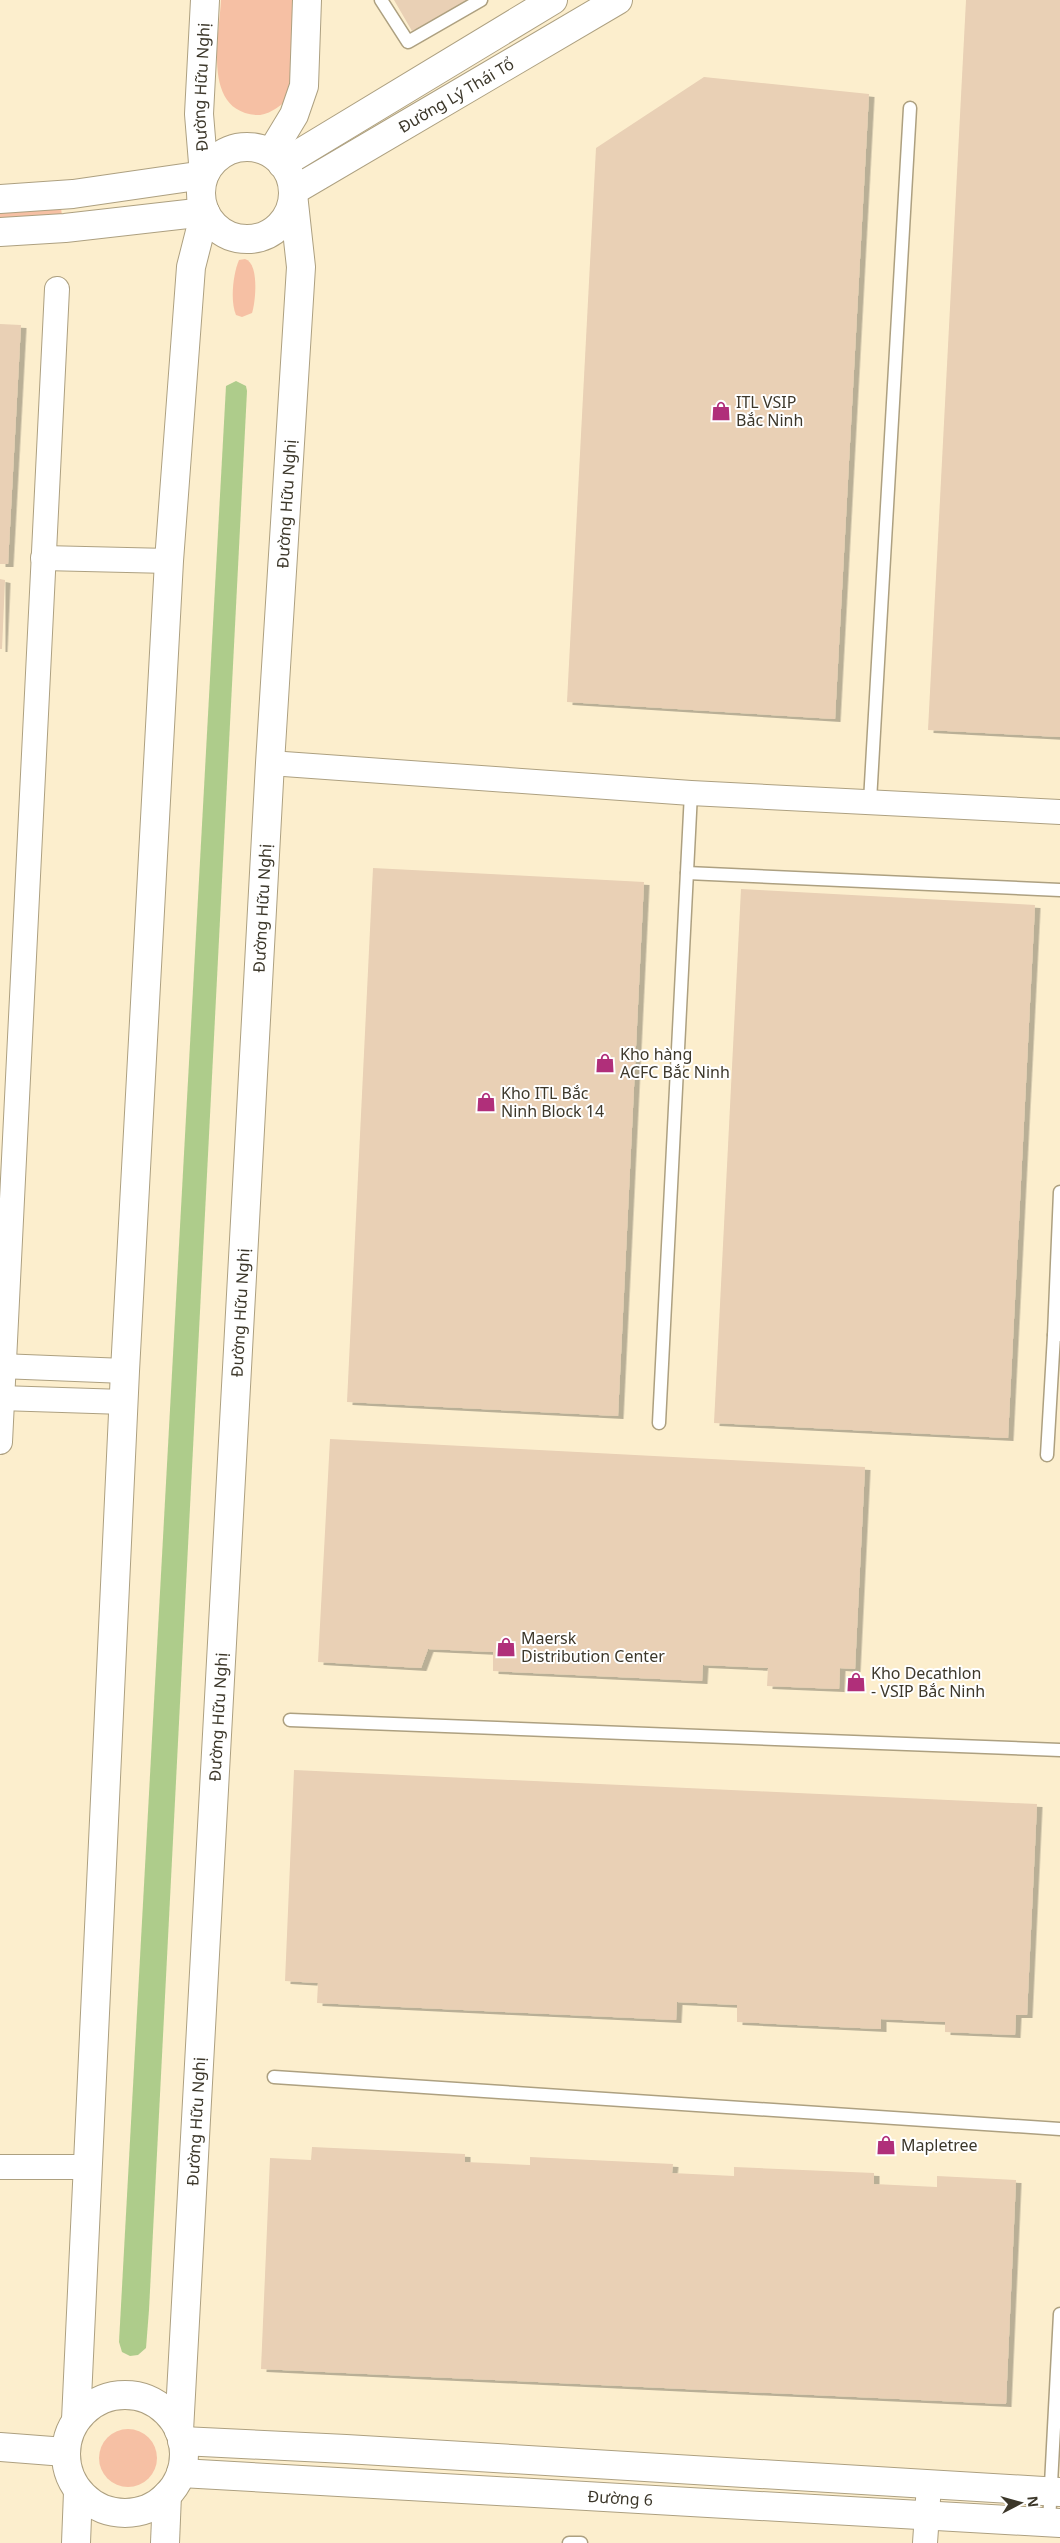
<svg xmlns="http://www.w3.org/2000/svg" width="1060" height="2543" font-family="'Noto Sans',sans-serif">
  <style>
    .green { fill: #f6c0a4 }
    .water { fill: #aecc8b }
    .building { fill: #e9d0b5; filter: url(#shadow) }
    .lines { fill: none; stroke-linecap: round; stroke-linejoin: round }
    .service-casing { stroke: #ada080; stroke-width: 15 }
    .minor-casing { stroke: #ada080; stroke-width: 26 }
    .tertiary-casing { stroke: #ada080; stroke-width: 30 }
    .secondary-casing { stroke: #ada080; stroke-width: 30 }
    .primary-casing { stroke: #ada080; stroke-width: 30 }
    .service { stroke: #fff; stroke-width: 12 }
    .minor { stroke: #fff; stroke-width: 24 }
    .tertiary { stroke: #fff; stroke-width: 28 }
    .secondary { stroke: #fff; stroke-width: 28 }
    .primary { stroke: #fff; stroke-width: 28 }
    .labels { text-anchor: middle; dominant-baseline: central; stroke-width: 4; stroke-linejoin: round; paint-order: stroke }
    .street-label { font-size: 16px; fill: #3c372a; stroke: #fff }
    .poi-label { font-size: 16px; fill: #3c372a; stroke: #fff; text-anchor: start }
  </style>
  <defs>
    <filter id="shadow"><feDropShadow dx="5.5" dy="3" stdDeviation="0" flood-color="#0004"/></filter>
  </defs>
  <rect width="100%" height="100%" fill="#fceecd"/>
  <g class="green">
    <path d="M221 0H296C295 22 297 78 289 96 284 105 267 116 257 115 202 112 219 38 221 0Z"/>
    <path d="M61 208 62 216 0 223V209Z"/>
    <path d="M245 259C259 263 256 300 252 313L242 317 236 315C230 301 233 274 239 260Z"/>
    <circle cx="128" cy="2458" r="29"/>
  </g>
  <path class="water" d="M236 381 246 386 247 391 149 2310 146 2348 138 2355 130 2356 122 2352 119 2342 226 386Z"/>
  <g class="building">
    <path d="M394 0H471L421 31 419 27 412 31Z"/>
    <path d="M966 0H1060V737L928 730Z"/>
    <path d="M704 77 869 94 835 719 567 702 596 148Z"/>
    <path d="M0 324 21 325 8 564H0Z"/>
    <path d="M0 579 5 580 2 649H0Z"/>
    <path d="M373 868 644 882 618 1416 347 1402Z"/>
    <path d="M741 889 1035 905 1008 1438 714 1423Z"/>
    <path d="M330 1439 865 1467 855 1669 840 1668 839 1689 767 1686 768 1668 703 1665 702 1681 493 1671V1652L428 1649 421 1668 318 1662Z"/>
    <path d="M294 1770 1037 1804 1027 2015H1016L1015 2035 945 2032V2022L881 2019V2029L737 2022V2005L677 2002 676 2020 317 2003 318 1983 285 1981Z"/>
    <path d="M312 2147 465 2154V2162L530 2165V2157L673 2164 672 2173 734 2176V2167L874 2173V2184L937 2187V2176L1016 2180 1006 2404 261 2369 270 2158 311 2160Z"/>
  </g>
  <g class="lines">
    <defs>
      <g id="service">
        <path d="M381 0 408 42 481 0"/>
        <path d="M870 801 910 108"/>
        <path d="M687 873 1060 890"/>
        <path d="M1060 1192 1054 1335H1060"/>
        <path d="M659 1423 691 793"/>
        <path d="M1047 1455 1054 1335"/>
        <path d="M290 1720 1060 1750"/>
        <path d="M274 2077 1060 2129"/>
        <path d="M1049 2522 1060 2314"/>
        <path d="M569 2543H581"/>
      </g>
      <g id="minor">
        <path d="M43 558 169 561"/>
        <path d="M270 763 691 793 1060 812"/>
        <path d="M0 1366 125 1371"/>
        <path d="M0 1398 124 1402"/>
        <path d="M0 1442 57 289"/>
        <path d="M0 2167H87"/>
        <path d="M925 2543 929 2485"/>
      </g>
      <path id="tertiary" d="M0 2447 65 2452"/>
      <g id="secondary">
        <path d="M271 153 294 115 304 86 307 0"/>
        <path id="s1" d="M204 175 199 114 205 0"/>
        <circle cx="125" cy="2454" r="59"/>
        <path d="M76 2420 125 1371 169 561 191 267 205 212"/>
        <path id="s2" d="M179 2431 270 763 301 267 293 194"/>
        <path d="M182 2441 346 2449 1060 2492"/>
        <path id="s3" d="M181 2473 1060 2523"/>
        <path d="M76 2543 78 2492"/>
        <path d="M165 2543 167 2495"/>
      </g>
      <g id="primary">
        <circle cx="247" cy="193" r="46"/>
        <path d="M282 164 553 0"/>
        <path id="s4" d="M293 191 618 0"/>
        <path d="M0 199 73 194 204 175"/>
        <path d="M0 232 65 228 205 212"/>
      </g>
    </defs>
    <use href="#service" class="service-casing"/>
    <use href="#minor" class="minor-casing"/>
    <use href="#tertiary" class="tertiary-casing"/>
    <use href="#secondary" class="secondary-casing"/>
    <use href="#primary" class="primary-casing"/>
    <use href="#service" class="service"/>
    <use href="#minor" class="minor"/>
    <use href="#tertiary" class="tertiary"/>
    <use href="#secondary" class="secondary"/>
    <use href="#primary" class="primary"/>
  </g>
  <defs>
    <symbol id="shop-bare" viewBox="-9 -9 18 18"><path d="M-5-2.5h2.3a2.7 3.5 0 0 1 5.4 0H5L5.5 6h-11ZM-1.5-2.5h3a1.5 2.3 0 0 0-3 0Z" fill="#b02f7a" stroke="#fff" stroke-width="2.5" paint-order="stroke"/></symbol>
  </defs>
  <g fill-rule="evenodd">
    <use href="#shop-bare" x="707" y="397" width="28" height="28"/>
    <use href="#shop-bare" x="591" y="1049" width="28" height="28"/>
    <use href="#shop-bare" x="472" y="1088" width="28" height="28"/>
    <use href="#shop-bare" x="492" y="1633" width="28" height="28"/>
    <use href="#shop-bare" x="842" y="1668" width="28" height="28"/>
    <use href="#shop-bare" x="872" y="2131" width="28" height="28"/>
  </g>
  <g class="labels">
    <g class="street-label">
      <text stroke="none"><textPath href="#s1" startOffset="88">Đường Hữu Nghị</textPath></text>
      <text stroke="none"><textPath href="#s4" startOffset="189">Đường Lý Thái Tổ</textPath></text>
      <text stroke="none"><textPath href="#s2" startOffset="1930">Đường Hữu Nghị</textPath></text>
      <text stroke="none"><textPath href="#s2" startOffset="1525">Đường Hữu Nghị</textPath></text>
      <text stroke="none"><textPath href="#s2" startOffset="1120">Đường Hữu Nghị</textPath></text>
      <text stroke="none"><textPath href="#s2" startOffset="715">Đường Hữu Nghị</textPath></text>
      <text stroke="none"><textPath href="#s2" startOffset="310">Đường Hữu Nghị</textPath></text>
      <text stroke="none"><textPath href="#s3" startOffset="440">Đường 6</textPath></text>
    </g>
    <g class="poi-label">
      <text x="736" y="402">ITL VSIP<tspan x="736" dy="18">Bắc Ninh</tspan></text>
      <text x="620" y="1054">Kho hàng<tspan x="620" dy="18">ACFC Bắc Ninh</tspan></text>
      <text x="501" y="1093">Kho ITL Bắc<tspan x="501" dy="18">Ninh Block 14</tspan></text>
      <text x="521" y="1638">Maersk<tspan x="521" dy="18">Distribution Center</tspan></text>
      <text x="871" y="1673">Kho Decathlon<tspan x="871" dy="18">- VSIP Bắc Ninh</tspan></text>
      <text x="901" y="2145">Mapletree</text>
    </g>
  </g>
  <g transform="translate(1020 2503) rotate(84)" stroke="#ffffff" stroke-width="4" paint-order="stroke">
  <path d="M0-4L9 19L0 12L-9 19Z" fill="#3c372a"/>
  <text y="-8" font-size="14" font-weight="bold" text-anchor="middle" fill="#3c372a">N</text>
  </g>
</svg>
